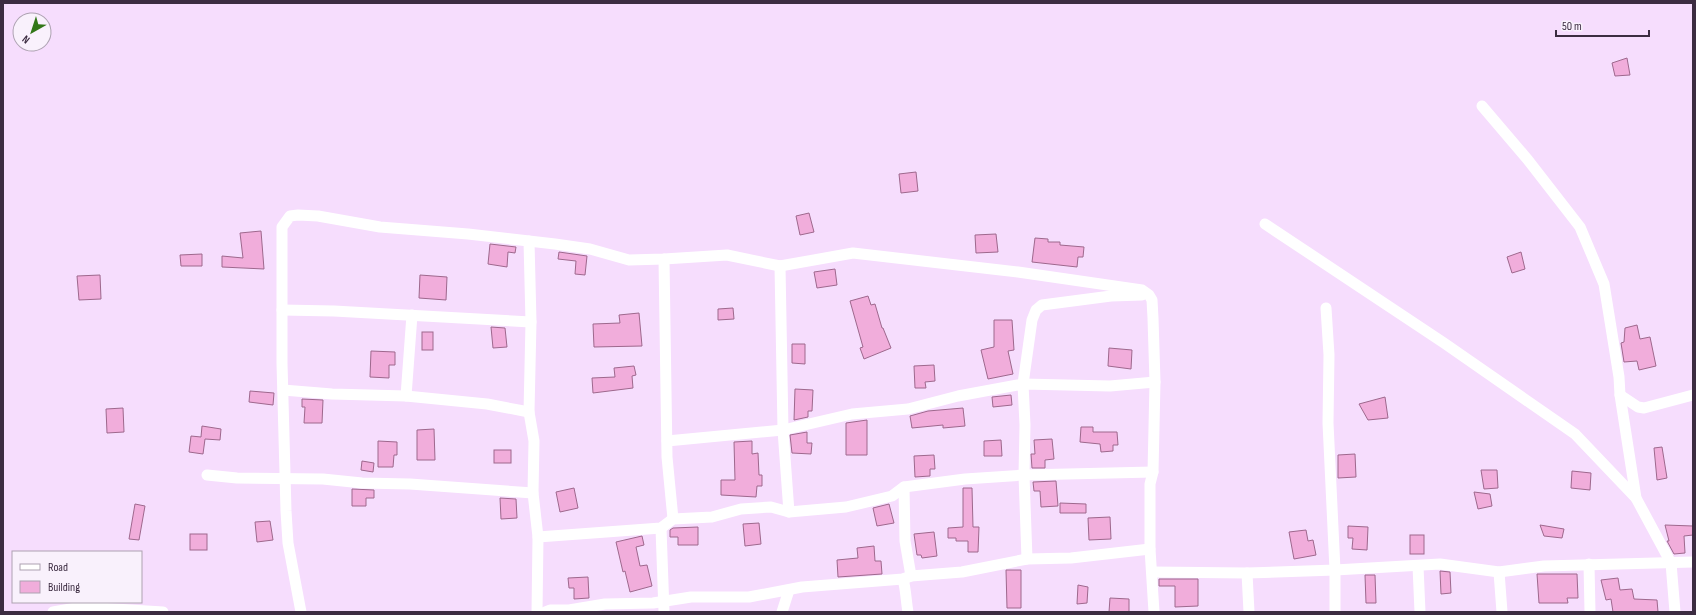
<svg xmlns="http://www.w3.org/2000/svg" width="1696" height="615" font-family="'Sofia Sans Condensed',sans-serif">
  <style>
    .building { fill: #f1addb; stroke: #9e688d }
    .lines { fill: none; stroke-linecap: round; stroke-linejoin: round }
    .minor { stroke: #fff; stroke-width: 11 }
  </style>
  <rect width="100%" height="100%" fill="#f6ddfd"/>
  <g class="building">
    <path d="M1627 58 1630 75 1615 76 1612 63Z"/>
    <path d="M916 172 918 191 901 193 899 174Z"/>
    <path d="M809 213 814 232 800 235 796 216Z"/>
    <path d="M261 231 264 269 222 267V256L243 258 240 233Z"/>
    <path d="M996 234 998 252 976 253 975 235Z"/>
    <path d="M1035 238 1048 239V242H1060V245L1084 247 1083 257H1078L1077 267 1032 262Z"/>
    <path d="M490 244 516 247 515 253 508 252 507 267 488 264Z"/>
    <path d="M559 252 587 256 585 275 575 274 576 261 558 259Z"/>
    <path d="M1521 252 1525 269 1512 273 1507 257Z"/>
    <path d="M202 254V266H181L180 255Z"/>
    <path d="M835 269 837 285 817 288 814 272Z"/>
    <path d="M100 275 101 299 79 300 77 276Z"/>
    <path d="M420 275 447 277 446 300 419 298Z"/>
    <path d="M868 296 871 305 875 304 882 328H883L891 348 864 359 860 348 863 347 850 301Z"/>
    <path d="M733 308 734 319 718 320V309Z"/>
    <path d="M639 313 642 346 594 347 593 324 620 323 619 315Z"/>
    <path d="M994 320H1012L1014 350 1008 351 1013 374 988 379 981 350 994 347Z"/>
    <path d="M1637 325 1640 339 1650 337 1656 366 1639 370 1637 361 1624 362 1621 343 1624 342 1625 328Z"/>
    <path d="M491 327 505 328 507 347 493 348Z"/>
    <rect x="422" y="332" width="11" height="18"/>
    <path d="M792 344H805V364L792 363Z"/>
    <path d="M1109 348 1132 350 1131 369 1108 366Z"/>
    <path d="M371 351 395 352V365H389V378L370 377Z"/>
    <path d="M934 365 935 381 925 382 926 388H915L914 366Z"/>
    <path d="M634 366 636 375 632 376 633 388 593 393 592 378 615 377 614 368Z"/>
    <path d="M795 389 813 390 812 411H808V417L794 420Z"/>
    <path d="M250 391 274 393 273 405 249 402Z"/>
    <path d="M1011 395 1012 405 993 407 992 397Z"/>
    <path d="M1385 397 1388 418 1368 420 1359 404Z"/>
    <path d="M302 399 323 400 322 423H304L305 407H302Z"/>
    <path d="M123 408 124 432 107 433 106 409Z"/>
    <path d="M963 408 965 426 943 428V425L912 428 910 416 928 411Z"/>
    <path d="M867 420V455H846V423Z"/>
    <path d="M202 426 221 429 220 440 205 439 203 454 189 452 191 436 201 437Z"/>
    <path d="M1081 427H1093V432H1117L1118 445H1113V451L1101 452 1100 444 1080 442Z"/>
    <path d="M434 429 435 460H417V430Z"/>
    <path d="M807 432V443H812L811 454 792 453 790 435Z"/>
    <path d="M1052 439 1054 459 1045 460V468H1032L1031 454H1035L1034 440Z"/>
    <path d="M1001 440 1002 456H984V441Z"/>
    <path d="M378 441 397 442V455H394L393 467H378Z"/>
    <path d="M752 441V454L758 453 759 475H762V486H757L756 497 721 495V480H735L734 442Z"/>
    <path d="M1662 447 1667 478 1657 480 1654 448Z"/>
    <rect x="494" y="450" width="17" height="13"/>
    <path d="M1355 454 1356 477 1338 478V455Z"/>
    <path d="M934 455 935 469H930V476L915 477 914 456Z"/>
    <path d="M362 461 374 463 373 472 361 470Z"/>
    <path d="M1481 470H1497L1498 488 1484 489Z"/>
    <path d="M1572 471 1591 473 1590 490 1571 488Z"/>
    <path d="M1056 481 1058 506 1041 507 1040 491H1034L1033 482Z"/>
    <path d="M574 488 578 508 560 512 556 492Z"/>
    <path d="M963 488H972L973 527H979L978 552H968V541H956V538H948V528L963 527Z"/>
    <path d="M352 489 374 490V498H366V506H352Z"/>
    <path d="M1474 492 1490 494 1492 506 1478 509Z"/>
    <path d="M500 498 516 499 517 518 501 519Z"/>
    <path d="M1060 503 1086 504V513H1060Z"/>
    <path d="M135 504 145 506 139 540 129 539Z"/>
    <path d="M889 504 894 523 877 526 873 508Z"/>
    <path d="M1110 517 1111 539 1089 540 1088 518Z"/>
    <path d="M270 521 273 540 257 542 255 522Z"/>
    <path d="M759 523 761 544 745 546 743 524Z"/>
    <path d="M1540 525 1564 529 1562 538 1544 536Z"/>
    <path d="M1665 525 1693 526V535L1684 536 1685 553 1674 554 1667 541H1669Z"/>
    <path d="M1348 526 1368 527 1367 550 1352 549 1353 538H1348Z"/>
    <path d="M698 527V545H678V537H670V530L673 528Z"/>
    <path d="M1306 530 1308 541 1313 540 1316 555 1294 559 1289 532Z"/>
    <path d="M934 532 937 556 922 558 921 555H917L914 534Z"/>
    <rect x="190" y="534" width="17" height="16"/>
    <rect x="1410" y="535" width="14" height="19"/>
    <path d="M642 536 644 545 636 547 640 566 647 565 652 586 630 592 625 571 623 572 616 542Z"/>
    <path d="M874 546 875 561H881L882 574 838 577 837 560 858 558 857 548Z"/>
    <path d="M1006 570H1021V608H1007Z"/>
    <path d="M1440 571 1450 572 1451 593 1441 594Z"/>
    <path d="M1537 574H1577L1578 598H1567L1568 603H1539Z"/>
    <path d="M1365 575H1375L1376 603H1366Z"/>
    <path d="M588 577 589 598 574 599V588H569L568 578Z"/>
    <path d="M1618 578 1620 590 1632 589 1634 599 1657 600 1658 612H1613L1611 599 1606 600 1601 580Z"/>
    <path d="M1159 579H1198V606L1175 607V586H1159Z"/>
    <path d="M1078 585 1088 587 1087 603 1077 604Z"/>
    <path d="M1110 598 1129 599V612H1109Z"/>
  </g>
  <g class="lines">
    <g class="minor">
      <path d="M1482 106 1528 160 1580 227 1604 284 1619 377 1620 395 1636 498 1671 563 1675 612"/>
      <path d="M1265 224 1444 343 1575 434 1636 498"/>
      <path d="M529 241 531 322 529 412 534 441 533 493 538 537 537 612"/>
      <path d="M664 259 667 457 673 519"/>
      <path d="M780 266 783 430 789 512"/>
      <path d="M1326 308 1329 355 1328 423 1335 570V612"/>
      <path d="M282 310 334 311 531 322"/>
      <path d="M283 390 332 394 406 396 487 404 529 412"/>
      <path d="M1620 395 1638 407 1644 408 1693 395"/>
      <path d="M406 396 412 315"/>
      <path d="M667 441 783 430 852 414 908 409 958 396 1023 384 1110 386 1155 382"/>
      <path d="M207 475 237 478 323 479 362 483 410 484 533 493"/>
      <path d="M904 487 905 541 911 576"/>
      <path d="M661 528 664 612"/>
      <path d="M538 537 661 528 673 519 712 517 741 509 771 507 789 512 846 507 892 496 904 487 965 479 1024 475 1153 472"/>
      <path d="M1027 559 1024 475 1025 425 1023 384 1032 320 1036 310 1042 305 1111 296 1142 295"/>
      <path d="M1589 564 1590 612"/>
      <path d="M1418 566 1420 612"/>
      <path d="M1152 572 1247 573 1335 570 1440 564 1499 572 1544 566 1693 562"/>
      <path d="M1499 572 1502 612"/>
      <path d="M1247 573 1249 612"/>
      <path d="M903 579C906 590 906 601 908 612"/>
      <path d="M53 612 82 607 163 612"/>
      <path d="M301 612 288 543 286 511 282 363V227L290 216 298 215 318 216 380 227 468 234 555 244 590 249 629 260 664 259 727 255 780 266 853 253 1018 272 1142 290 1149 295 1152 300 1153 318 1155 382 1153 472 1150 484V549L1154 612"/>
      <path d="M545 612 550 610H569L605 604 653 603 691 597H749L802 587 903 579 911 576 962 572 1027 559 1071 558 1150 549"/>
      <path d="M782 612 789 590"/>
    </g>
  </g>
  <rect width="1696" height="615" fill="none" stroke="#3c2c41" stroke-width="8"/>
  <rect x="12" y="551" width="130" height="52" fill="#f9f1fc" stroke="#ada2b1"/>
  <rect x="20" y="564" width="20" height="6" fill="#ffffff" stroke="#ada2b1"/>
  <text x="48" y="571" font-size="12" fill="#3c2c41">Road</text>
  <rect x="20" y="581" width="20" height="12" fill="#f1addb" stroke="#ada2b1"/>
  <text x="48" y="591" font-size="12" fill="#3c2c41">Building</text>
  <g transform="translate(32 32) rotate(219)"><circle r="19" fill="#f9f1fc" stroke="#ada2b1"/>
  <path d="M0-3L7 15L0 10L-7 15Z" fill="#327718"/>
  <text y="-6" font-size="11" font-weight="bold" text-anchor="middle" fill="#3c2c41">N</text>
  </g>
  <path d="M1556 30v6h93v-6" fill="none" stroke="#3c2c41" stroke-width="2"/>
  <text x="1562" y="30" font-size="12" fill="#3c2c41" stroke="#f9f1fc" stroke-width="3" paint-order="stroke">50 m</text>
</svg>
